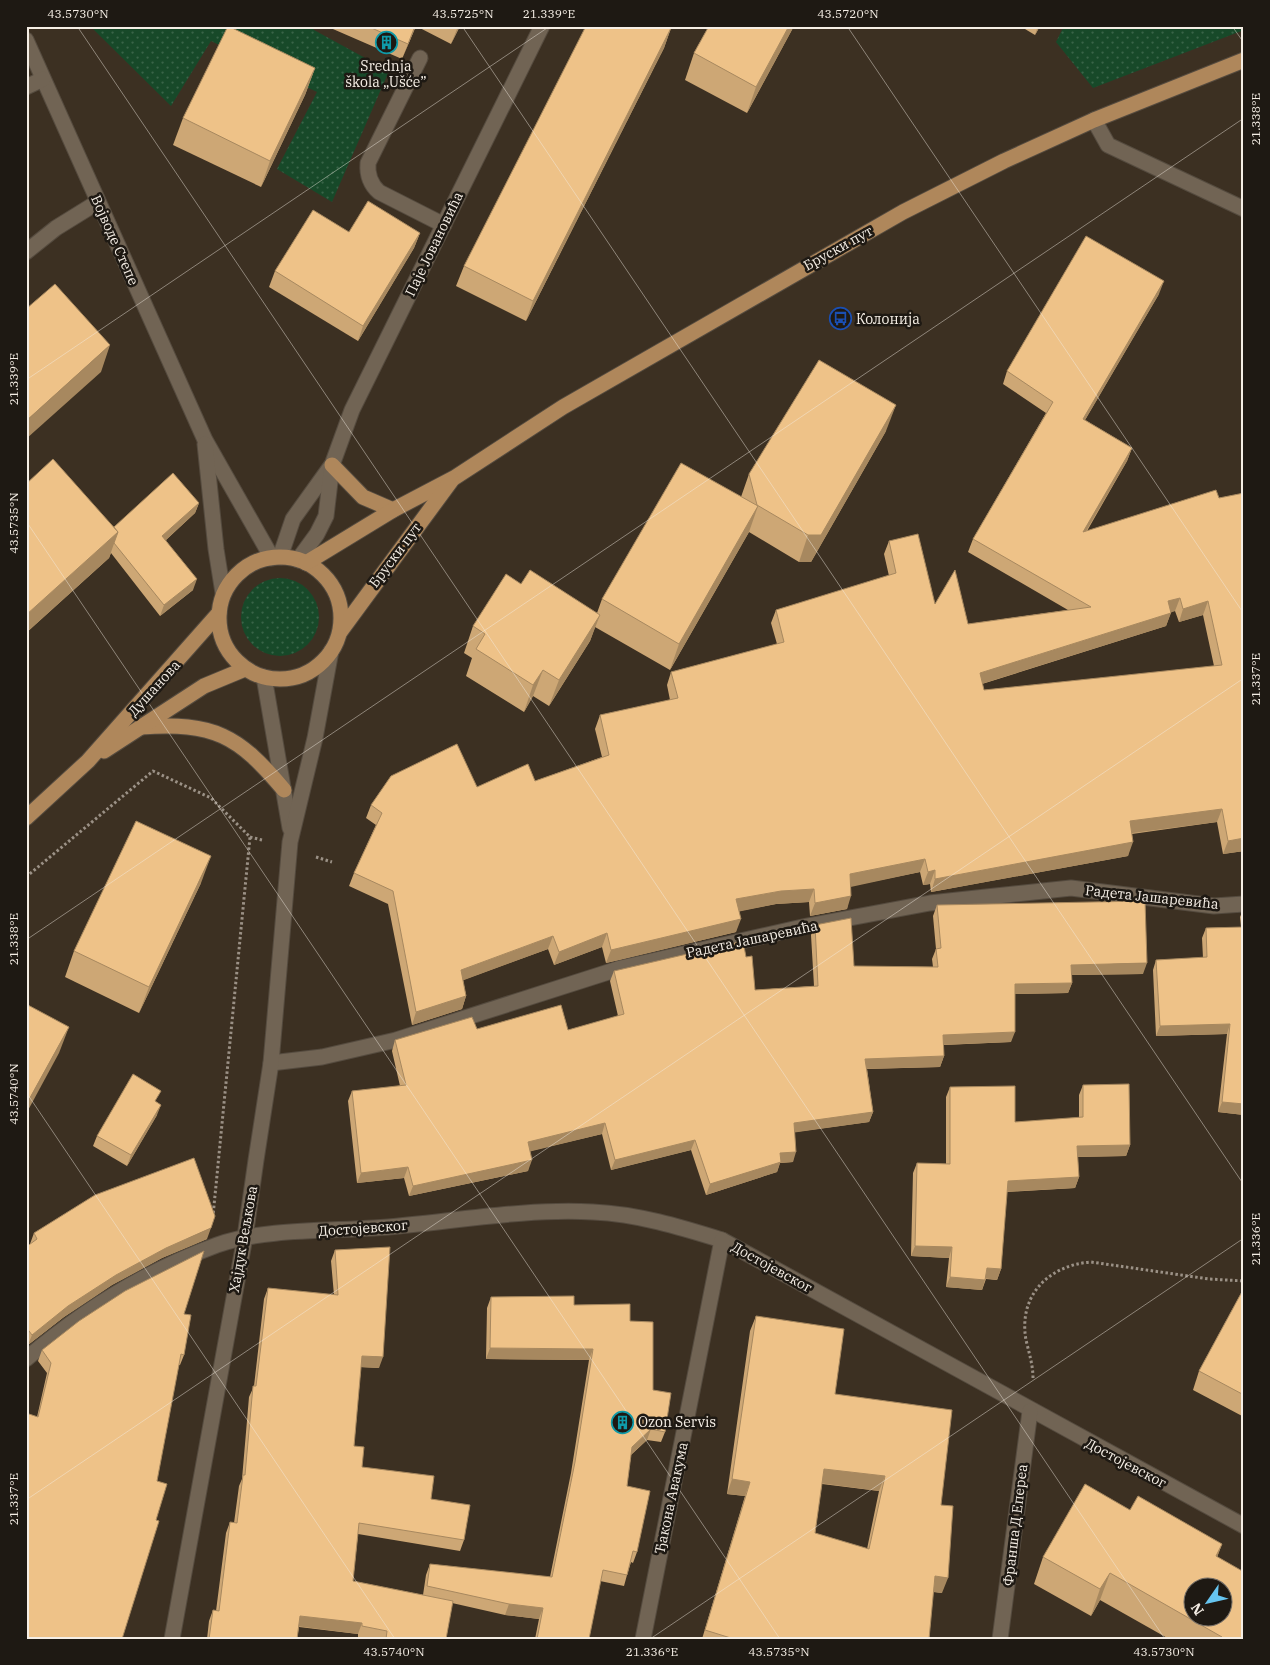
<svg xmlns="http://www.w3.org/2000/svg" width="1270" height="1665" font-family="'IBM Plex Serif',serif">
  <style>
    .grass { fill: url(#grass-dots) }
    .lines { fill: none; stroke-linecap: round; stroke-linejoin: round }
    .minor-casing { stroke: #554b3f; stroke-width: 17 }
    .major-casing { stroke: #554b3f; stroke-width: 17 }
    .path { stroke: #9b9186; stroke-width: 3; stroke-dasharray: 2.5 2.5; stroke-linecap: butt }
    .minor { stroke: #716454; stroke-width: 15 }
    .major { stroke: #af875b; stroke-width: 15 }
    .wall { fill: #cda775; fill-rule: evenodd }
    .shaded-wall { fill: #a7885f }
    .building { fill: #eec288; stroke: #a7885f; fill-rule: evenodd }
    .ticks { fill: none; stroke: #f5eee5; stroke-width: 1; stroke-opacity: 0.45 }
    .labels { text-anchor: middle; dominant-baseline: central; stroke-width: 5; stroke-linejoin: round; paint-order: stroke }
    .poi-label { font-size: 14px; fill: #f5eee5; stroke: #1e1913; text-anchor: start }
    .street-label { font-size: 14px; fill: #f5eee5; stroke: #1e1913 }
    .neatline { fill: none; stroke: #f5eee5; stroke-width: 2 }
    .ticks-label { font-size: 12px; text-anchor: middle; fill: #f5eee5 }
  </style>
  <defs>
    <pattern id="grass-dots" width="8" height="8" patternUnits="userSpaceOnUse" patternTransform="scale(1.25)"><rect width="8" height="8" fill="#174929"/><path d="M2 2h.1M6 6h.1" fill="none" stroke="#396448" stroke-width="1.8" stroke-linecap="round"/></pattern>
  </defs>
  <rect width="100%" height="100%" fill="#3c3022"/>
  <g class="grass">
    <path d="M90 26H311L314 30 389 71 332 202 277 169 317 92 211 41 171 106Z"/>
    <path d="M1064 26H1244V30L1093 88 1056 42Z"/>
    <circle cx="280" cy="617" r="39"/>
  </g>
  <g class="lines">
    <defs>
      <g id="minor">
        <path d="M26 40 205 440 272 558"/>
        <path d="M420 58 368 163C367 175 370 184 379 192L444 225"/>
        <path d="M26 87 43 79"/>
        <path d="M1094 120 1108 145 1244 209"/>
        <path d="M26 252 56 228 98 202"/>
        <path d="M205 444 216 549 223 593"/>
        <path d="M280 557 293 519 331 466"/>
        <path d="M298 560 317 534 326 516 332 465 352 410 542 26"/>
        <path d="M264 677 290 828"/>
        <path d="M271 1063 322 1057 396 1040 621 968 807 926 930 903 1071 888 1214 906 1244 904"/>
        <path d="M26 1359C82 1311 148 1270 217 1245 261 1229 327 1231 374 1228 447 1223 521 1208 593 1212 638 1214 680 1227 722 1240L1244 1526"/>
        <path d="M172 1639 245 1237 256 1160 271 1063 290 842 315 738 331 651"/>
        <path d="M643 1639 722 1240"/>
        <path d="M1000 1639 1030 1411"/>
      </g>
      <g id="major">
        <path d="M332 465 363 497 393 510"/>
        <circle cx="280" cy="618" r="61"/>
        <path d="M306 563 393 510 454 478 563 407 903 212 1004 161 1094 120 1244 60"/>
        <path d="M340 632 451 481"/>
        <path d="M141 727C214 722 238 735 284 790"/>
        <path d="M104 751 204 686 245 669"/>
        <path d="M26 818 88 761 219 613"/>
      </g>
    </defs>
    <use href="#minor" class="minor-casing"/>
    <use href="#major" class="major-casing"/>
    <g class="path">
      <path d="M250 837 262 840"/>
      <path d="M316 857 332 862"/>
      <path d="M26 877 153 771 211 798 250 837 213 1216"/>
      <path d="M1033 1378C1033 1365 1029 1353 1026 1340 1018 1295 1049 1265 1091 1262L1209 1279 1244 1281"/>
    </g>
    <use href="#minor" class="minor"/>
    <use href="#major" class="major"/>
  </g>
  <g class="wall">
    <path d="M326 26H460L451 44 416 26 402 59Z"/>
    <path d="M709 26H794L747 113 685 80 694 53Z"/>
    <path d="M1020 26H1040L1035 35Z"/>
    <path d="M671 28 664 48 526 321 456 286 464 266Z"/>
    <path d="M315 68 305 95 261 187 173 145 183 118Z"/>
    <path d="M349 232 420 233 414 248 358 341 269 287 275 271Z"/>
    <path d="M1159 294 1085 420 1132 448 1127 461 1087 531 1219 498 1244 493V851L1223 854 1217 822 1132 834 1128 856 931 892 930 884 923 885 920 872 851 886 847 909 810 916 809 902 776 904 739 911 736 932 606 963 602 947 554 965 548 949 463 980 466 996 462 1009 412 1025 388 904 349 886 354 873 376 825 366 818 371 805 477 787 535 781 602 757 595 729 600 715 670 700 667 685 671 672 777 644 771 623 776 610 889 576 884 554 889 541 935 604 968 624 1068 610 968 552 973 539 1046 413 1003 384 1007 371ZM1175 611 1179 622 1203 615 1214 666 984 690 982 684 1166 626 1171 612Z"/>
    <path d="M886 431 811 562H799L749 532 670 670 595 627 590 641 549 706 533 696 524 712 466 676 472 658 464 653 473 626 521 584 597 613 602 599 741 497 749 474Z"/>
    <path d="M26 484 114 527 199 503 195 513 166 540 193 590 160 616 111 553 109 558 26 633Z"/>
    <path d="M201 883 139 1013 65 977 74 951Z"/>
    <path d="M937 905 1143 974 1072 975V983L1068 993 1015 994 1011 1042 944 1045V1056L940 1067 867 1069 873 1112 869 1122 795 1132 793 1162 780 1163 777 1172 706 1195 691 1150 611 1170 602 1134 530 1151 528 1171 409 1196 404 1178 357 1183 348 1101 352 1091 400 1086 392 1051 395 1040 477 1029 568 1030 618 1016 610 981 614 971 746 957 755 990 814 986 811 935 815 925 854 966 933 967 932 959 936 949 933 916Z"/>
    <path d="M1244 908V1115L1218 1112 1227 1034 1156 1036 1153 970 1156 960 1203 958 1202 938 1206 928 1241 927 1240 917Z"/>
    <path d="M1083 1085 1130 1145 1126 1156 1077 1157 1079 1177 1075 1188 1007 1192 1001 1269 997 1280 986 1279 982 1290 946 1287 949 1258 911 1256 913 1173 917 1163 946 1164V1097L950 1087 1015 1122 1079 1118V1095Z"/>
    <path d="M156 1102 157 1115 127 1166 93 1146 97 1136Z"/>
    <path d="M34 1233 207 1239 162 1258 112 1285 64 1317 28 1345 26 1343V1247L30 1244Z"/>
    <path d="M335 1250 379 1368 361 1367 354 1446 362 1467 431 1499 464 1540 460 1551 358 1534 353 1581 423 1595 426 1575 430 1564 550 1577 571 1473 589 1360 486 1359 487 1308 491 1297 574 1305 630 1321 653 1390 665 1432 661 1442 647 1440 631 1455 627 1486 637 1552 633 1563 631 1562 627 1575 624 1586 600 1581 589 1639H535L539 1619 505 1615 452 1603 446 1639H366L358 1637V1634L299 1627 297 1639H207L209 1621 213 1610 216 1611 226 1533 230 1522 234 1523 239 1486 242 1479 249 1397 254 1386 264 1299 268 1288 334 1295 331 1261Z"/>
    <path d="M1244 1288V1417L1193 1390 1199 1371Z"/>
    <path d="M184 1314V1355L180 1365H179L122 1639 37 1417 47 1373 38 1361 42 1350Z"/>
    <path d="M756 1316 835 1394 941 1505 942 1593 933 1592 929 1639H702L745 1496 727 1494 750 1331ZM822 1484 879 1491 867 1549 815 1533Z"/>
    <path d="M1130 1510 1222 1544 1217 1557 1244 1639H1169L1100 1600 1091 1616 1034 1584 1043 1557Z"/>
  </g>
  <g class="shaded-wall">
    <path d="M415 26H416L402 59 408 44Z"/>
    <path d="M458 26H460L451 44 457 29Z"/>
    <path d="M789 26H794L747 113 756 87Z"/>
    <path d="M1038 26H1040L1035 35Z"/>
    <path d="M671 28 664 48 526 321 533 301Z"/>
    <path d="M315 68 305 95 261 187 270 161Z"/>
    <path d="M420 233 414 248 358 341 363 326Z"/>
    <path d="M1164 281 1159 294 1078 432 1083 419Z"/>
    <path d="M110 345 101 372 26 439V421Z"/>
    <path d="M896 405 886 431 811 562H799L808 535Z"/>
    <path d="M1132 448 1127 461 1078 545 1083 532Z"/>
    <path d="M199 503 195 513 158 547 162 536Z"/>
    <path d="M758 506 749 532 670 670 679 644Z"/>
    <path d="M118 532 109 558 26 633V615Z"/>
    <path d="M197 579 193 590 160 616 164 605Z"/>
    <path d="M1180 598 1175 611 1164 614 1168 601Z"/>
    <path d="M1208 601 1203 615 1179 622 1183 609Z"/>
    <path d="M1171 613 1166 626 975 686 980 673Z"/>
    <path d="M600 615 590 641 549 706 559 680Z"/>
    <path d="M543 670 533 696 524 712 533 685Z"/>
    <path d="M1222 809 1217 822 1125 834 1130 821Z"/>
    <path d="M1244 838V851L1223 854 1228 841Z"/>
    <path d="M1133 842 1128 856 931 892 935 879Z"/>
    <path d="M211 856 201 883 139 1013 149 987Z"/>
    <path d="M925 859 920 872 846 888 850 874Z"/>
    <path d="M935 870 930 884 923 885 928 872Z"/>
    <path d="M814 889 809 902 776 904 732 913 736 899 781 891Z"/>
    <path d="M851 896 847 909 810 916 815 903Z"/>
    <path d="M741 919 736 932 606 963 611 950Z"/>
    <path d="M607 933 602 947 554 965 559 952Z"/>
    <path d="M553 936 548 949 456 983 461 970Z"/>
    <path d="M1147 963 1143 974 1068 975 1071 965Z"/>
    <path d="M1072 983 1068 993 1011 994 1015 984Z"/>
    <path d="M466 996 462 1009 412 1025 416 1012Z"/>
    <path d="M1230 1024 1227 1034 1156 1036 1160 1026Z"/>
    <path d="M69 1027 59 1053 26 1114V1105Z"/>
    <path d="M1015 1032 1011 1042 940 1045 943 1035Z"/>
    <path d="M944 1056 940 1067 861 1069 865 1059Z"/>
    <path d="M1222 1102 1244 1104V1115L1218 1112Z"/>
    <path d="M161 1105 157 1115 127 1166 131 1155Z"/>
    <path d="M873 1112 869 1122 791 1133 794 1123Z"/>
    <path d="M605 1123 602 1134 524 1153 528 1142Z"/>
    <path d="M695 1140 691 1150 611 1170 615 1160Z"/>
    <path d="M1130 1145 1126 1156 1073 1157 1077 1146Z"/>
    <path d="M796 1152 793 1162 780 1163 777 1172 706 1195 710 1184 780 1153Z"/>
    <path d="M532 1160 528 1171 409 1196 413 1186Z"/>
    <path d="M408 1167 404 1178 357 1183 361 1173Z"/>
    <path d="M1079 1177 1075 1188 1004 1192 1008 1181Z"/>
    <path d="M211 1228 207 1239 162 1258 112 1285 64 1317 28 1345 32 1335 68 1306 116 1275 166 1248Z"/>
    <path d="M915 1246 952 1247 949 1258 911 1256Z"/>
    <path d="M987 1268 1001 1269 997 1280 983 1278Z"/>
    <path d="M950 1277 985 1280 982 1290 946 1287Z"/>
    <path d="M490 1348 593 1349 589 1360 486 1359Z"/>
    <path d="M362 1356 383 1357 379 1368 358 1367Z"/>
    <path d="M651 1429 647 1440 628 1457 632 1447Z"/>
    <path d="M824 1469 885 1476 879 1491 819 1483Z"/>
    <path d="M732 1479 750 1482 745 1496 727 1494Z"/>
    <path d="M1222 1544 1212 1571 1216 1556Z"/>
    <path d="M1110 1573 1100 1600 1091 1616 1100 1589Z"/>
    <path d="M935 1576 948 1578 942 1593 929 1591Z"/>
    <path d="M509 1604 543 1608 539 1619 505 1615Z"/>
    <path d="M300 1616 362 1623 358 1634 296 1626Z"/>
  </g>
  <g class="building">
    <path d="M228 26 315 68 270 161 183 118Z"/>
    <path d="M367 26H415L408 44Z"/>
    <path d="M586 26H668L671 28 533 301 464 266Z"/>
    <path d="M709 26H789L756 87 694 53Z"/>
    <path d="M368 201 420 233 363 326 275 271 313 210 349 232Z"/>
    <path d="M1086 236 1164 281 1083 419 1132 448 1083 532 1216 490 1219 498 1244 493V838L1228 841 1222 809 1130 821 1133 842 935 879V870L928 872 925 859 850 874 851 896 815 903 814 889 781 891 736 899 741 919 611 950 607 933 559 952 553 936 461 970 466 996 416 1012 393 891 354 873 382 813 371 805 391 776 457 744 477 787 528 764 535 781 609 755 600 715 678 698 671 672 784 642 776 610 896 573 889 541 918 534 935 604 955 570 968 624 1091 607 973 539 1053 402 1007 371ZM1180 598 1183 609 1208 601 1222 665 984 690 980 673 1171 613 1168 601Z"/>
    <path d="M55 284 110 345 26 421V309Z"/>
    <path d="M819 360 896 405 821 535H808L757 505 749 474Z"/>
    <path d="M53 459 118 532 26 615V484Z"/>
    <path d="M681 463 758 506 679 644 602 599Z"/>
    <path d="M173 473 199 503 162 536 197 579 164 605 114 543 118 532 114 527Z"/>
    <path d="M530 570 600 615 559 680 543 670 533 685 476 649 485 634 473 626 506 574 521 584Z"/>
    <path d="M136 821 211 856 149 987 74 951Z"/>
    <path d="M1145 901 1147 963 1071 965 1072 983 1015 984V1032L943 1035 944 1056 865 1059 873 1112 794 1123 796 1152 780 1153 781 1162 710 1184 695 1140 615 1160 605 1123 528 1142 532 1160 413 1186 408 1167 361 1173 352 1091 406 1085 395 1040 472 1017 477 1029 561 1005 568 1030 624 1014 614 971 743 941 746 957 752 956 755 990 818 986 815 925 851 918 854 966 938 967 936 949 941 948 937 905Z"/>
    <path d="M1244 927V1104L1222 1102 1230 1024 1160 1026 1156 960 1207 957 1206 928Z"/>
    <path d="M26 1004 69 1027 26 1105Z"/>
    <path d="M133 1074 161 1091 155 1101 161 1105 131 1155 97 1136Z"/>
    <path d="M1129 1084 1130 1145 1077 1146 1079 1177 1008 1181 1001 1269 987 1268 985 1280 950 1277 952 1247 915 1246 917 1163 950 1164V1087L1015 1086V1122L1083 1117V1085Z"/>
    <path d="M194 1158 215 1216 211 1228 166 1248 116 1275 68 1306 32 1335 26 1327V1247L37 1239 34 1233 95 1195Z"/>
    <path d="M390 1247 383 1357 362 1356 354 1446 364 1447 362 1467 434 1476 431 1499 470 1505 464 1540 359 1523 353 1581 453 1601 446 1639H386L387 1631 362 1626V1623L300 1616 297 1639H209L213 1610 219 1611 230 1522 237 1523 243 1475H245L253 1386H256L268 1288 338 1295 335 1250Z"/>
    <path d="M204 1251 184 1314 191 1315 184 1355 181 1354 157 1481 167 1484 156 1520 159 1521 122 1639H26V1413L38 1417 51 1363 42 1350 79 1321 125 1291Z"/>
    <path d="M1244 1288V1395L1199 1371Z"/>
    <path d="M574 1296V1305L630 1304V1321L653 1322V1390L671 1393 665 1432 651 1429 632 1447 627 1486 650 1491 637 1552 633 1551 627 1575 603 1570 589 1639H537L543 1608 509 1604 427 1586 430 1564 552 1577 575 1462 593 1349 490 1348 491 1297Z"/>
    <path d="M756 1316 844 1329 835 1394 952 1410 941 1505 953 1506 948 1578 935 1576 929 1639H734L705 1630 750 1482 732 1479ZM824 1469 885 1476 869 1549 815 1533Z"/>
    <path d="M1085 1484 1130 1510 1138 1496 1222 1544 1216 1556 1244 1572V1639H1221L1222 1637 1110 1573 1100 1589 1043 1557ZM1192 1588H1222V1618H1192Z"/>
  </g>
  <path class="ticks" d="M77 26 1165 1639M462 26 1244 1185M847 26 1244 614M1232 26 1244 43M26 380 550 26M26 521 780 1639M26 940 1244 118M26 1092 395 1639M26 1500 1244 678M650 1639 1244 1238"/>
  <defs>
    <symbol id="building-ring" viewBox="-11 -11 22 22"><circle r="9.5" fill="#1e1913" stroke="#0f9aa8" stroke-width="1.5"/><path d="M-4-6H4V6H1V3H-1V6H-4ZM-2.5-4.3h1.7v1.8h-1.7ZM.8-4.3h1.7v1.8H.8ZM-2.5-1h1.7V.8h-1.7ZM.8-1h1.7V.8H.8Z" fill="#0f9aa8"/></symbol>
    <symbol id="bus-ring" viewBox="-11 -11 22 22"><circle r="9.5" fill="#1e1913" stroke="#1a4fb4" stroke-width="1.5"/><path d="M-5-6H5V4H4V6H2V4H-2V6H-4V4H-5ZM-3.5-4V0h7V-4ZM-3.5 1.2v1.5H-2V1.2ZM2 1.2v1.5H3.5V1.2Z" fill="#1a4fb4"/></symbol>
  </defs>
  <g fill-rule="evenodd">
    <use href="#building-ring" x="374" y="30" width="25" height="25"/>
    <use href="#bus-ring" x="828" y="306" width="25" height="25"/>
    <use href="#building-ring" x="610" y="1410" width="25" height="25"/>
  </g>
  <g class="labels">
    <g class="poi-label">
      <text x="386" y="66" text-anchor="middle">Srednja<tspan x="386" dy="16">škola „Ušće”</tspan></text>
      <text x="856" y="319">Колонија</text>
      <text x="638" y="1422">Ozon Servis</text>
    </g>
    <g class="street-label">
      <text transform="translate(115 240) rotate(66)">Војводе Степе</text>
      <text transform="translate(434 244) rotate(-64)">Паје Јовановића</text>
      <text transform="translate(838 248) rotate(-29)">Бруски пут</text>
      <text transform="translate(395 555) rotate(-53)">Бруски пут</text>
      <text transform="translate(154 688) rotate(-48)">Душанова</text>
      <text transform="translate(1152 897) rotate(6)">Радета Јашаревића</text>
      <text transform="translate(752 939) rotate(-12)">Радета Јашаревића</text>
      <text transform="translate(363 1228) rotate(-4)">Достојевског</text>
      <text transform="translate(243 1239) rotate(-80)">Хајдук Вељкова</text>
      <text transform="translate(772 1267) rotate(29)">Достојевског</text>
      <text transform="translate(1126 1463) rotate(28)">Достојевског</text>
      <text transform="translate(671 1498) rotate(-78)">Ђакона Авакума</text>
      <text transform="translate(1015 1525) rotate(-83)">Франша Д Епереа</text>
    </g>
  </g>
  <rect width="1270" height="1665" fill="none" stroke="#1e1913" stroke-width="55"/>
  <g transform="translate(1208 1602) rotate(236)"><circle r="24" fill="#1e1913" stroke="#746e67"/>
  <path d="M0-4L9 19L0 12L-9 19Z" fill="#66c4ef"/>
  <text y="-8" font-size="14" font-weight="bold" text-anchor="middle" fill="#f5eee5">N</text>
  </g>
  <rect x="28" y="28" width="1214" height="1610" class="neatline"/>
  <g class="ticks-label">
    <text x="78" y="18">43.5730°N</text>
    <text x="463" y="18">43.5725°N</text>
    <text x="549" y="18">21.339°E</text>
    <text x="848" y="18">43.5720°N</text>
    <text transform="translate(1256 119) rotate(-90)" y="4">21.338°E</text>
    <text transform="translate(14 379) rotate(-90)" y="4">21.339°E</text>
    <text transform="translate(14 523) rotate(-90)" y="4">43.5735°N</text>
    <text transform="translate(1256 679) rotate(-90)" y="4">21.337°E</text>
    <text transform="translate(14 939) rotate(-90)" y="4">21.338°E</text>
    <text transform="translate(14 1094) rotate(-90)" y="4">43.5740°N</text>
    <text transform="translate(1256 1239) rotate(-90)" y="4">21.336°E</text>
    <text transform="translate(14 1499) rotate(-90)" y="4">21.337°E</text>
    <text x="394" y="1656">43.5740°N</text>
    <text x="652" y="1656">21.336°E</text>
    <text x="779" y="1656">43.5735°N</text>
    <text x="1164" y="1656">43.5730°N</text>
  </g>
</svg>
